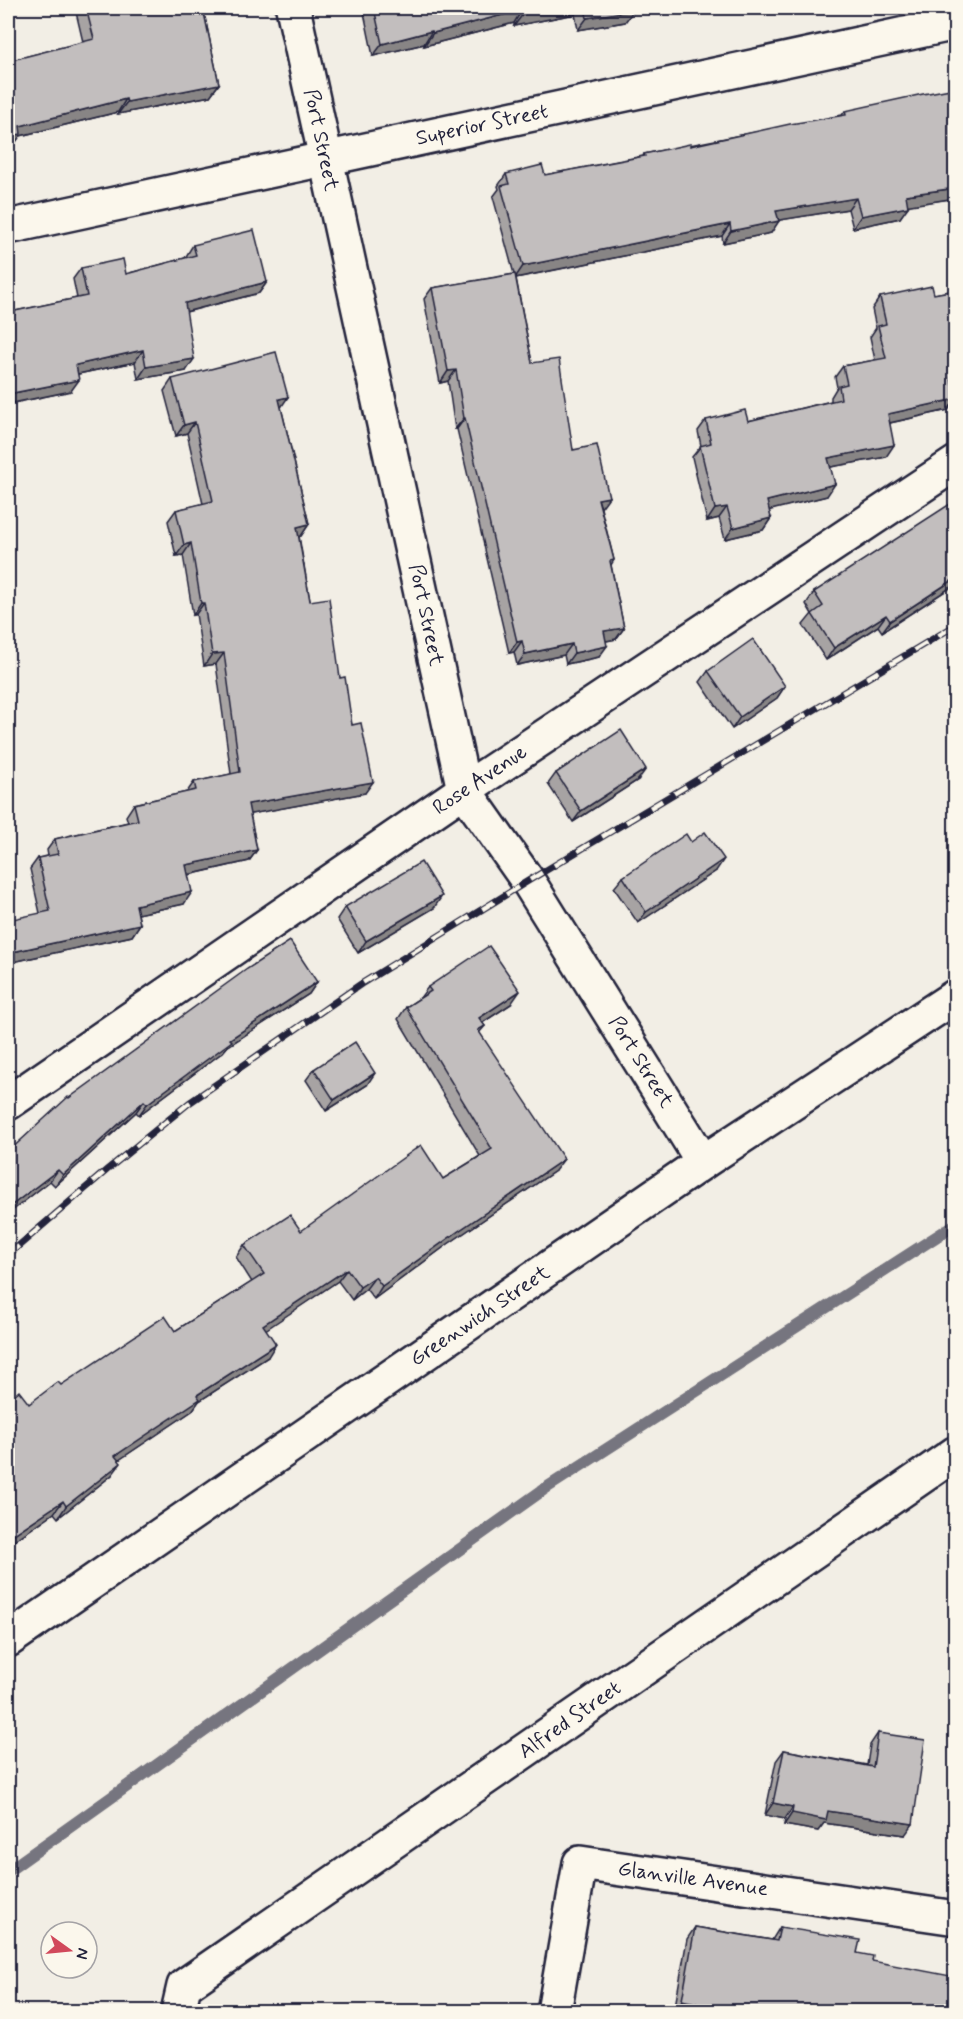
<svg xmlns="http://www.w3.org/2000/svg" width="963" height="2019" font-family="Mynerve,sans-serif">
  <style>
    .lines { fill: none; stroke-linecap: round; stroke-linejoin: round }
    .stream { stroke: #76747f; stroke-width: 12 }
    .street-casing { stroke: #22223b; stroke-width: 38 }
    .secondary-casing { stroke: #22223b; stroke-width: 38 }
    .street { stroke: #fbf7ec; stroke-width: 33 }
    .secondary { stroke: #fbf7ec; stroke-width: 33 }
    .rail-casing { stroke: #22223b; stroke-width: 7 }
    .rail { stroke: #fbf7ec; stroke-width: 4.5; stroke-dasharray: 14; stroke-linecap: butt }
    .wall { fill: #a7a3a3; stroke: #22223b; stroke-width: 1.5 }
    .shaded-wall { fill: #888585; stroke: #22223b; stroke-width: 1.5 }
    .building { fill: #c2bebe; stroke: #22223b; stroke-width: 1.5 }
    .labels { text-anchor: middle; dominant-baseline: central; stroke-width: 4.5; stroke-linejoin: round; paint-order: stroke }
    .street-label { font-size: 21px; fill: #22223b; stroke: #fbf7ec }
  </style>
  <rect width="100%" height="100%" fill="#f2eee5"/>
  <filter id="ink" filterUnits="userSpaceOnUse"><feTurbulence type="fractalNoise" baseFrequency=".0167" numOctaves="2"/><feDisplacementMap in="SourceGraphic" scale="12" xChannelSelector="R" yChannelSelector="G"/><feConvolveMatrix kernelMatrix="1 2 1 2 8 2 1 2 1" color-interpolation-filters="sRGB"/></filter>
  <g filter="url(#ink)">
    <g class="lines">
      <path class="stream" d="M8 1871 543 1490 956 1224"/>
      <defs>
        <g id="street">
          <path d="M293 8 464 790 528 881 703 1162"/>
          <path d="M8 227 956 23"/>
          <path d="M8 1103 464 790 956 463"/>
          <path d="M178 2012 184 1986 956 1453"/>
          <path d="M554 2012 580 1863 956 1918"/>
        </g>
        <path id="secondary" d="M8 1640 703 1162 956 996"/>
      </defs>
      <use href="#street" class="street-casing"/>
      <use href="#secondary" class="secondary-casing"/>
      <use href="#street" class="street"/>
      <use href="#secondary" class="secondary"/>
      <defs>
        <path id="rail" d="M8 1255 108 1169 189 1103 361 984 528 881 956 625"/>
      </defs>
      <use href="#rail" class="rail-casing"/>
      <use href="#rail" class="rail"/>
    </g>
    <g class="wall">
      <path d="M75 8H203L219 84 210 96 118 114V112L20 136 13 146 8 147V61L83 42Z"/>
      <path d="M363 8H634L625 22 578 30 575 14 514 26V23L424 46V44L373 56Z"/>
      <path d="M845 111 956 198 908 205 900 218 853 228 848 209 779 220 771 233 723 243 722 236 516 278 532 363 601 508 614 560 611 565 624 628 616 639 606 641 599 657 566 664 564 655 517 665 514 652 509 653 457 429H455L448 381 440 383 424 299 432 288 514 274 493 197 499 189 498 186 506 174 545 175 643 156 644 154 842 115Z"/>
      <path d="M193 245 267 282 259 293 186 312V371L138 379 135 362 78 374 71 391 8 404V316L12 315 15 311 77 298 73 279 81 268 126 274 185 258Z"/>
      <path d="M956 290V385L953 387 956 399 948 410 890 423 886 457 830 467 827 496 769 510 771 518 763 530 725 539 719 518 707 521 692 457 701 446 698 431 706 420 748 421 831 401V397L837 387 835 377 843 366 875 360 870 337 876 328 872 309 880 297 934 294Z"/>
      <path d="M172 379 281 407 309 524 301 536H299L310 601 340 678 352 725 365 793 250 814 257 850 249 861 188 875 184 904 138 914 140 924 132 936 8 963 40 913 30 869 38 858 48 856 47 850 55 839 128 822 126 816 134 804 187 792 194 782 231 774 216 664 204 666 196 614 193 615 183 555 176 556 168 521 176 510 203 504 187 433 176 436 164 391Z"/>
      <path d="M956 512V584L882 632 878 626 826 660 803 625 812 614 806 604 814 592Z"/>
      <path d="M708 671 785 686 777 698 732 729 700 682Z"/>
      <path d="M556 773 638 780 573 822 548 784Z"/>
      <path d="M691 842 716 871 638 923 614 888 623 877Z"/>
      <path d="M345 907 434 908 358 953 337 919Z"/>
      <path d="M317 982 309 994 228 1046 223 1052 139 1115 136 1112 55 1186 50 1181 8 1214V1152L69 1098Z"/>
      <path d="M428 987 511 1004 482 1023 485 1026 479 1033 555 1171 448 1244 374 1299 366 1289 352 1300 338 1281 266 1329 268 1357 199 1401 192 1411 119 1460 112 1475 58 1518 54 1513 8 1545V1400L29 1404 61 1385 175 1331 252 1282 236 1257 244 1245 301 1231 443 1179 480 1156 398 1019 406 1007 420 998Z"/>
      <path d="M314 1069 367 1085 326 1111 306 1080Z"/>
      <path d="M878 1733 905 1835 824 1823 818 1831 784 1825 785 1819 765 1815 776 1761 784 1750 867 1765 870 1745Z"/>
      <path d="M695 1927 772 1940 780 1927 857 1953 872 1961 956 2012H674L687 1939Z"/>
    </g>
    <g class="shaded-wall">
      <path d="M553 8H580L575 14 514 26 523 14Z"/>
      <path d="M522 10 514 23 424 46 433 33Z"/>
      <path d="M634 10 625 22 578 30 587 18Z"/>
      <path d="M432 31 424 44 373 56 382 44Z"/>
      <path d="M219 84 210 96 118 114 127 102Z"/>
      <path d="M126 99 118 112 20 136 13 146 8 147V137L20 126Z"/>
      <path d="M956 188V198L898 207 906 195Z"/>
      <path d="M856 198 848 209 768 222 776 211Z"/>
      <path d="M908 207 900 218 853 228 861 216Z"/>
      <path d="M779 221 771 233 723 243 731 231Z"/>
      <path d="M730 224 722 236 515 278 523 266Z"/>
      <path d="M267 282 259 293 177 314 185 303Z"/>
      <path d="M143 350 135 362 68 376 76 365Z"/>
      <path d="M194 359 186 371 138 379 146 367Z"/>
      <path d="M456 370 448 381 440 383 448 371Z"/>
      <path d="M956 377V385L954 387 943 390 951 378Z"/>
      <path d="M79 380 71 391 8 404V394Z"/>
      <path d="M288 397 280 409 279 399Z"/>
      <path d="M956 399 948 410 880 425 888 414Z"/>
      <path d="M464 418H465L457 429H455Z"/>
      <path d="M195 422 187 433 176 436 184 425Z"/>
      <path d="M894 445 886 457 820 469 828 458Z"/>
      <path d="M835 484 827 496 759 513 767 501Z"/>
      <path d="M609 497 601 508 598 499Z"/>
      <path d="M727 507 719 518 707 521 715 509Z"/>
      <path d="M771 518 763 530 725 539 733 528Z"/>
      <path d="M309 524 301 536 289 538 297 527Z"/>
      <path d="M191 543 183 555 176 556 184 545Z"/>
      <path d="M956 578V584L882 632 890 621Z"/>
      <path d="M201 603H204L196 614 193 615Z"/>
      <path d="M886 615 878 626 826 660 834 648Z"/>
      <path d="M624 628 616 639 596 643 604 631Z"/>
      <path d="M522 641 514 652 509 653 517 642Z"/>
      <path d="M572 644 564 655 517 665 525 654Z"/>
      <path d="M607 646 599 657 566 664 574 653Z"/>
      <path d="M224 653 216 664 204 666 212 654Z"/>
      <path d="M785 686 777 698 732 729 740 717Z"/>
      <path d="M646 769 638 780 573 822 581 811Z"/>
      <path d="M373 782 365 793 240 816 248 804Z"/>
      <path d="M257 850 249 861 178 877 186 865Z"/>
      <path d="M724 859 716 871 638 923 646 912Z"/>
      <path d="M192 892 184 904 128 916 136 905Z"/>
      <path d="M442 896 434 908 358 953 366 941Z"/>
      <path d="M140 924 132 936 8 963V953Z"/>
      <path d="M317 982 309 994 228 1046 223 1052 139 1115 147 1104 230 1039Z"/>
      <path d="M520 991 511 1004 471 1030 479 1018Z"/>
      <path d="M13 993 8 1001V994Z"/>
      <path d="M375 1073 367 1085 326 1111 334 1100Z"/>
      <path d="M144 1101 136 1112 55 1186 63 1175Z"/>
      <path d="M564 1159 555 1171 448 1244 374 1299 382 1286 457 1232Z"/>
      <path d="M58 1170 50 1181 8 1214V1208Z"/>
      <path d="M347 1269 338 1281 255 1337 263 1325Z"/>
      <path d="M375 1277 366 1289 352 1300 360 1287Z"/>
      <path d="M276 1344 268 1357 199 1401 192 1411 107 1468 115 1456 197 1395Z"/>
      <path d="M121 1463 112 1475 58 1518 66 1506Z"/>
      <path d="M63 1501 54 1513 8 1545V1538Z"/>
      <path d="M773 1803 793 1807 785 1819 765 1815Z"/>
      <path d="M828 1811 913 1824 905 1835 824 1823 818 1831 784 1825 792 1813Z"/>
      <path d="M682 2000 696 2003 690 2012H674Z"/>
    </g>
    <g class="building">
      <path d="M86 8H203L219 84 127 102 126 99 20 126 21 134 8 137V61L94 39Z"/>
      <path d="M374 8H553L523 14 522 10 433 33 432 31 382 44Z"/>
      <path d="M585 8H634V10L587 18Z"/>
      <path d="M956 88V188L906 195 908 207 861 216 856 198 776 211 779 221 731 231 730 224 523 266 501 186 509 184 506 174 542 165 545 175 645 156 644 154 690 144V146L790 124 846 115 845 111 923 94Z"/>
      <path d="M254 230 267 282 185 303 194 359 146 367 143 350 76 365 79 380 8 394V316L15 314V311L87 296 81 268 123 259 126 274 196 255 193 245Z"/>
      <path d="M515 274 532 363 559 359 573 450 597 445 609 497 598 499 614 560 610 561 624 628 604 631 607 646 574 653 572 644 525 654 522 641 517 642 465 418H464L456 370 448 371 432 288Z"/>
      <path d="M932 286 934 294 956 290V377L951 378 956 399 888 414 894 445 828 458 835 484 767 501 771 518 733 528 727 507 715 509 700 446 711 443 706 420 745 410 748 421 841 399 839 386 847 384 843 366 886 358 878 326 886 324 880 297Z"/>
      <path d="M276 352 288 397 279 399 309 524 297 527 310 601 329 598 340 678 345 677 352 725 361 723 373 782 248 804 257 850 186 865 192 892 136 905 140 924 8 953V920L50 911 38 858 58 854 55 839 138 820 134 804 196 790 194 782 240 772 224 653 212 654 204 603H201L191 543 184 545 176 510 213 501 195 422 184 425 172 379Z"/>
      <path d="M950 504 956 512V578L890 621 886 615 834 648 812 614 823 606 814 592Z"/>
      <path d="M753 639 785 686 740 717 708 671Z"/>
      <path d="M621 730 646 769 581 811 556 773Z"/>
      <path d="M705 832 724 859 646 912 623 877 686 834 691 842Z"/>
      <path d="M421 862 442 896 366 941 345 907Z"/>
      <path d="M290 941 317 982 230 1039 232 1041 147 1104 144 1101 63 1175 58 1170 8 1208V1152L68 1097 69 1098 247 969Z"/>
      <path d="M489 946 520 991 479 1018 485 1026 478 1030 564 1159 457 1232 382 1286 375 1277 360 1287 347 1269 263 1325 276 1344 197 1395 200 1399 115 1456 121 1463 66 1506 63 1501 8 1538V1435L10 1433 8 1430V1400L19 1391 29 1404 58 1382 61 1385 165 1316 175 1331 264 1274 244 1245 290 1215 301 1231 421 1145 443 1179 492 1149 406 1007 431 991 428 987Z"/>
      <path d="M8 963 13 993 8 994Z"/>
      <path d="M355 1042 375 1073 334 1100 314 1069Z"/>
      <path d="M878 1733 925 1740 913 1824 828 1811 826 1820 792 1813 793 1807 773 1803 784 1750 873 1767Z"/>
      <path d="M695 1927 777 1941 780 1927 860 1940 857 1953 873 1956 872 1961 956 1977V2012H694L696 2003 682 2000Z"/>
    </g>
  </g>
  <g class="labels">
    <g class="street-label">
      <text transform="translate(482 125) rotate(-12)">Superior Street</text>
      <text transform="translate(321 140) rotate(78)">Port Street</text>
      <text transform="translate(426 615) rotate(78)">Port Street</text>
      <text transform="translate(480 780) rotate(-34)">Rose Avenue</text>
      <text transform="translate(641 1062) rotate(58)">Port Street</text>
      <text transform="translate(480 1316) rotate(-34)">Greenwich Street</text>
      <text transform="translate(570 1720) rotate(-35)">Alfred Street</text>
      <text transform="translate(693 1879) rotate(8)">Glanville Avenue</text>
    </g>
  </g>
  <rect width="963" height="2019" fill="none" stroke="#fbf7ec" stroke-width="30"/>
  <rect x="15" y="15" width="933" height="1989" fill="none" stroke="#22223b" stroke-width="2" filter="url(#ink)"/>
  <g transform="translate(69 1950) rotate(105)"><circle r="28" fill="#fbf7ec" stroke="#a4a2a5" stroke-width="1.5"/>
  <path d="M0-4.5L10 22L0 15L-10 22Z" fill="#d1495b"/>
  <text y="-9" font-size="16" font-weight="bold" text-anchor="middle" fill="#22223b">N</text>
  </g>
</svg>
